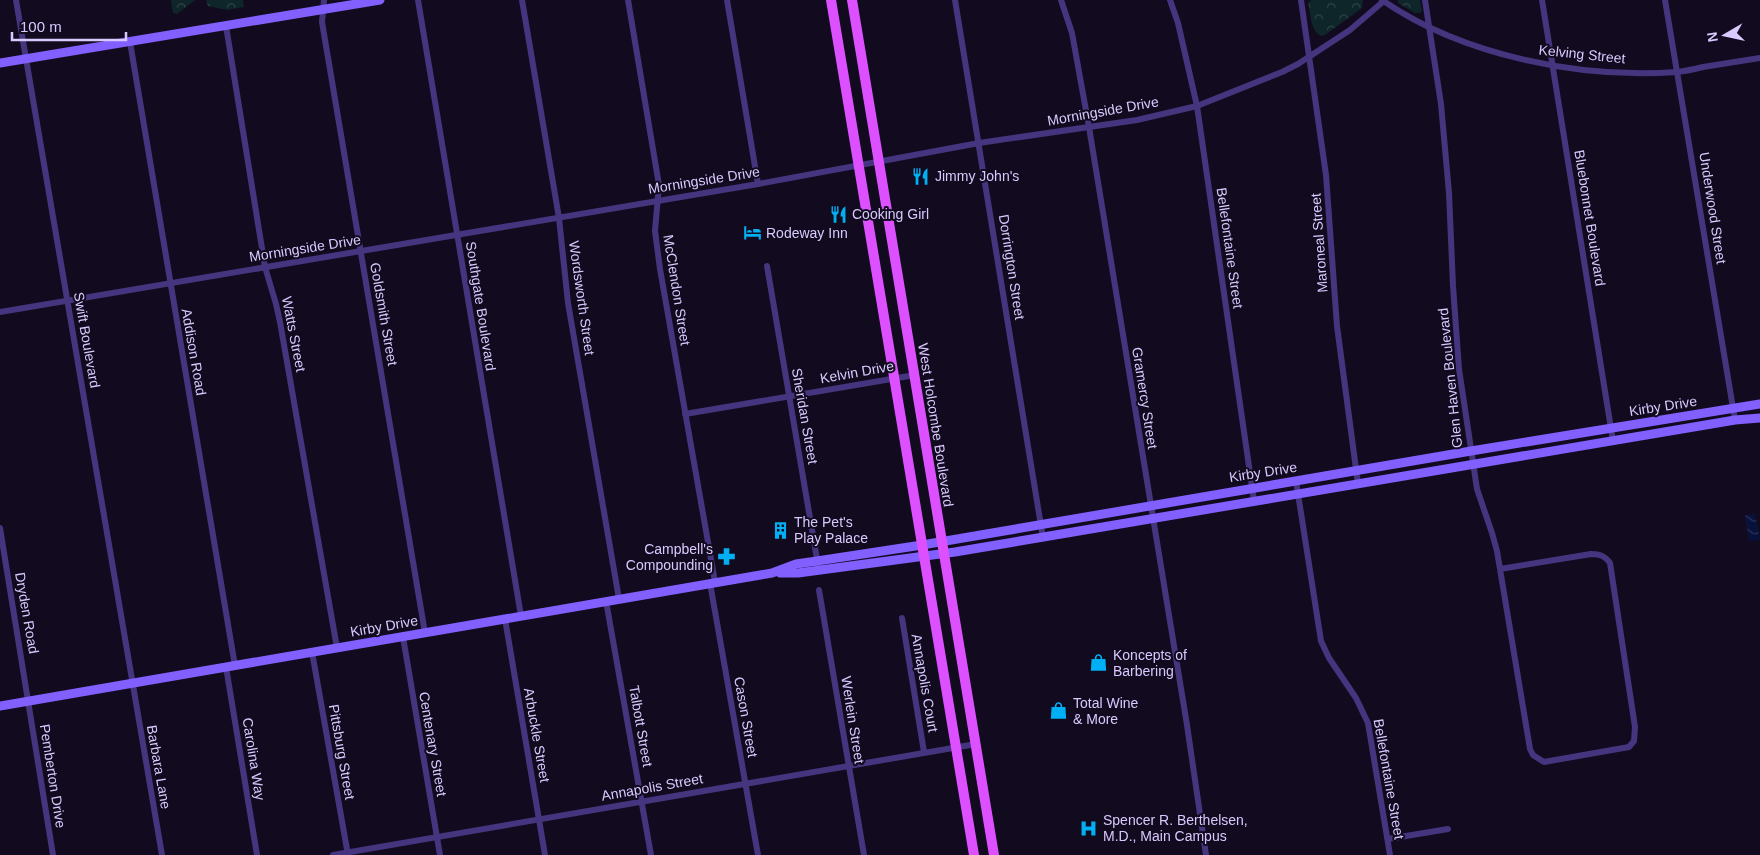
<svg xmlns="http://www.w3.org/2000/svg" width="1760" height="855" font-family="Helvetica,sans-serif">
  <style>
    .forest { fill: url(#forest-crowns) }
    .water { fill: url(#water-waves) }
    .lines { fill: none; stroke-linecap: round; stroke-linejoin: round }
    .street { stroke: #45357f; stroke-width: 6 }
    .secondary { stroke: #8160ff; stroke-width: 9 }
    .primary { stroke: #dd50ff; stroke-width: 10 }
    .labels { text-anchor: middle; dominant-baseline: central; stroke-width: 4; stroke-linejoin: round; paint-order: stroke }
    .street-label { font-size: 14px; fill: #d9c9ff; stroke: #120b1f }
    .poi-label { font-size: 14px; fill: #d9c9ff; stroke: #120b1f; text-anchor: start }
  </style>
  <defs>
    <pattern id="forest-crowns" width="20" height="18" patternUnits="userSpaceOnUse" patternTransform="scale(1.25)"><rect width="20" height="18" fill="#0e2529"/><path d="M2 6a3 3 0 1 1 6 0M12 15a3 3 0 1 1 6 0" fill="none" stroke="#304349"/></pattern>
    <pattern id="water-waves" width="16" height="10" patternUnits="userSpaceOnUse" patternTransform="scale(1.25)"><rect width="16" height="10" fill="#07113c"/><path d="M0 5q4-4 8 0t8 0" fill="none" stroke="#2b3259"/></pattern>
  </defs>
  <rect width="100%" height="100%" fill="#120b1f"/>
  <g class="forest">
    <path d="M171 0H195L177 14 173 13Z"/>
    <path d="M206 0H243L244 7 227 10 208 6Z"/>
    <path d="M1311 0H1363L1362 8 1325 35 1321 36C1310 30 1311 14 1308 3Z"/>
    <path d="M1398 0H1420L1422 11 1420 13H1415L1398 3Z"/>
  </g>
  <path class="water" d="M1755 514 1760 540 1749 541 1745 515Z"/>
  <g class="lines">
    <g class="street">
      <path d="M16 0 162 855"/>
      <path d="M324 0 322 22 425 633"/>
      <path d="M418 0 521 616"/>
      <path d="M522 0 559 218 568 303 619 599"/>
      <path d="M628 0 659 185 655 231 660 269 715 582"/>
      <path d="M727 0 758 184"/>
      <path d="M955 0 1043 538"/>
      <path d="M1061 0 1072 33 1089 127 1187 725 1206 855"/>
      <path d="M1170 0 1178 23 1197 106 1254 501"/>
      <path d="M1301 0 1326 175 1337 326 1358 484"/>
      <path d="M1382 0C1463 56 1581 79 1677 72 1686 71 1695 69 1703 67 1722 64 1741 61 1760 58"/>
      <path d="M1425 0 1441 104 1449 193 1453 286 1459 369 1477 489 1492 533 1497 551 1530 749 1533 755 1544 762 1629 747 1634 741 1635 727 1610 563C1605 556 1600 554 1591 554L1500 569"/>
      <path d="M1542 0 1613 441"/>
      <path d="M1665 0 1735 420"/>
      <path d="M226 26 265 267 276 304 280 322 337 648"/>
      <path d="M130 42 235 666"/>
      <path d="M767 266 818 565"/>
      <path d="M0 312 758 184 979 143 1137 120 1197 106 1282 72 1298 64 1350 30 1385 0"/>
      <path d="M685 414 915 375"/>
      <path d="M1296 481 1321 641 1329 658 1356 698 1368 723 1390 855"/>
      <path d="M0 528 53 855"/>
      <path d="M710 583 758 855"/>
      <path d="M819 590 864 855"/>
      <path d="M606 601 651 855"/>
      <path d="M902 618 924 752"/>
      <path d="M505 619 545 855"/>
      <path d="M403 637 440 855"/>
      <path d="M312 652 348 855"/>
      <path d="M226 667 257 855"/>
      <path d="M1388 839 1448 829"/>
      <path d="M333 855 976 744"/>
    </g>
    <g class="secondary">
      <path d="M0 63 380 0"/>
      <path d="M780 573H798L955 552 1735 420 1760 418"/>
      <path d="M0 706 772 573 796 564 817 561 922 545 1471 451 1760 404"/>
    </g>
    <g class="primary">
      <path d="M831 0 974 855"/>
      <path d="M852 0 994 855"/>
    </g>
  </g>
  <defs>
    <symbol id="restaurant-bare" viewBox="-9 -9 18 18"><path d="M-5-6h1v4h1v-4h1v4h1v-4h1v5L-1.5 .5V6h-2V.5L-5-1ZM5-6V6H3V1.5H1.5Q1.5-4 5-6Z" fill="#00aff4" stroke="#120b1f" stroke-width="2.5" paint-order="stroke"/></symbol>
    <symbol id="hotel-bare" viewBox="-9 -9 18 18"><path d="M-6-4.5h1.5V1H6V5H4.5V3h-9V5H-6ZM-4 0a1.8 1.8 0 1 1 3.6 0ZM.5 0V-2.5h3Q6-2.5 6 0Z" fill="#00aff4" stroke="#120b1f" stroke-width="2.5" paint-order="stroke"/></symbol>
    <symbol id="building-bare" viewBox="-9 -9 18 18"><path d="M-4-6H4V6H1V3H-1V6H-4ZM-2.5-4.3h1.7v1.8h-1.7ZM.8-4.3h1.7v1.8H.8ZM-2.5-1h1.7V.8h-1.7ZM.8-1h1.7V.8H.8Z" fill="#00aff4" stroke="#120b1f" stroke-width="2.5" paint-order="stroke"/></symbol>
    <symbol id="pharmacy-bare" viewBox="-9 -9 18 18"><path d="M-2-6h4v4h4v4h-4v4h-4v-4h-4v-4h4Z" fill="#00aff4" stroke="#120b1f" stroke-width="2.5" paint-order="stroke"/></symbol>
    <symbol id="shop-bare" viewBox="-9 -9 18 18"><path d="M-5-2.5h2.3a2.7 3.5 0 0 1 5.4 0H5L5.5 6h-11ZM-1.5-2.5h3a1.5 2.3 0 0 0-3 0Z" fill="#00aff4" stroke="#120b1f" stroke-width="2.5" paint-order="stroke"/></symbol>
    <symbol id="hospital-bare" viewBox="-9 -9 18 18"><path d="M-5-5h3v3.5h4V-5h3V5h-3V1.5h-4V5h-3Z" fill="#00aff4" stroke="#120b1f" stroke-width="2.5" paint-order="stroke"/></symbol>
  </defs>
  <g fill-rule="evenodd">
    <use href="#restaurant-bare" x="908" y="164" width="25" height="25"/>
    <use href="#restaurant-bare" x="826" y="202" width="25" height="25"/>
    <use href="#hotel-bare" x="740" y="220" width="25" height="25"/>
    <use href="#building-bare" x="768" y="518" width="25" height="25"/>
    <use href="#pharmacy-bare" x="714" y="544" width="25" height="25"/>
    <use href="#shop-bare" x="1086" y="650" width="25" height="25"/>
    <use href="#shop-bare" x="1046" y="698" width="25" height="25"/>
    <use href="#hospital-bare" x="1076" y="816" width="25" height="25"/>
  </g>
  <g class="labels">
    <g class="street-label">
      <text transform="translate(1582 54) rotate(6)">Kelving Street</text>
      <text transform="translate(1103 111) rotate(-10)">Morningside Drive</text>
      <text transform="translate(704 180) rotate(-9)">Morningside Drive</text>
      <text transform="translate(1713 208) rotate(81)">Underwood Street</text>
      <text transform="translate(1590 218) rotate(81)">Bluebonnet Boulevard</text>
      <text transform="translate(1319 243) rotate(-94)">Maroneal Street</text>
      <text transform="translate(305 248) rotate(-9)">Morningside Drive</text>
      <text transform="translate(1230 248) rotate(82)">Bellefontaine Street</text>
      <text transform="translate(1012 267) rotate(81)">Dorrington Street</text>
      <text transform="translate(677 290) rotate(81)">McClendon Street</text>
      <text transform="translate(582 298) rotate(82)">Wordsworth Street</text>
      <text transform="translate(481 306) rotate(81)">Southgate Boulevard</text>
      <text transform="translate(384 314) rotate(80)">Goldsmith Street</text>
      <text transform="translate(294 334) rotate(79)">Watts Street</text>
      <text transform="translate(87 340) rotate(80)">Swift Boulevard</text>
      <text transform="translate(194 352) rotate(80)">Addison Road</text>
      <text transform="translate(857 372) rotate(-10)">Kelvin Drive</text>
      <text transform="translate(1450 378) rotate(-96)">Glen Haven Boulevard</text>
      <text transform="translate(1145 398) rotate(81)">Gramercy Street</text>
      <text transform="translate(1663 406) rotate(-9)">Kirby Drive</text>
      <text transform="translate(805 416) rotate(80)">Sheridan Street</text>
      <text transform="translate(936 425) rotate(81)">West Holcombe Boulevard</text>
      <text transform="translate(1263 472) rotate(-9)">Kirby Drive</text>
      <text transform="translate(27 613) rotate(80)">Dryden Road</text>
      <text transform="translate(384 626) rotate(-10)">Kirby Drive</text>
      <text transform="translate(925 683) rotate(80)">Annapolis Court</text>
      <text transform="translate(746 717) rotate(80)">Cason Street</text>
      <text transform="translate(853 720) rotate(81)">Werlein Street</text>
      <text transform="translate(641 726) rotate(80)">Talbott Street</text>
      <text transform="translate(537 735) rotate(80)">Arbuckle Street</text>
      <text transform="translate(433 744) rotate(80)">Centenary Street</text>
      <text transform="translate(342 752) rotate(80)">Pittsburg Street</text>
      <text transform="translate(254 759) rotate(81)">Carolina Way</text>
      <text transform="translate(159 767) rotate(80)">Barbara Lane</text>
      <text transform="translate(53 776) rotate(81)">Pemberton Drive</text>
      <text transform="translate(1389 779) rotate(80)">Bellefontaine Street</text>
      <text transform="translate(652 787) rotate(-10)">Annapolis Street</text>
    </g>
    <g class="poi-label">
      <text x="935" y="176">Jimmy John's</text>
      <text x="852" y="214">Cooking Girl</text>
      <text x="766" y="233">Rodeway Inn</text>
      <text x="794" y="522">The Pet's<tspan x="794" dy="16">Play Palace</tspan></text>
      <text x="713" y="549" text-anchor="end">Campbell's<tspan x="713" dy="16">Compounding</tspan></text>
      <text x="1113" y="655">Koncepts of<tspan x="1113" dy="16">Barbering</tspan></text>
      <text x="1073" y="703">Total Wine<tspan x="1073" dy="16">&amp; More</tspan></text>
      <text x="1103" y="820">Spencer R. Berthelsen,<tspan x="1103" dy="16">M.D., Main Campus</tspan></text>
    </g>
  </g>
  <g transform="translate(1725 35) rotate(261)" stroke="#120b1f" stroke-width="4" paint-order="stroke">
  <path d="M0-4L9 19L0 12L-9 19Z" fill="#d9c9ff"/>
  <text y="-8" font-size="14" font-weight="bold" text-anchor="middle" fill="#d9c9ff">N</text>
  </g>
  <path d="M12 32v8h114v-8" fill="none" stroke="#d9c9ff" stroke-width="2.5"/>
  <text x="20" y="32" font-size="15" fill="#d9c9ff" stroke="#120b1f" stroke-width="4" paint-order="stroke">100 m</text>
</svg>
